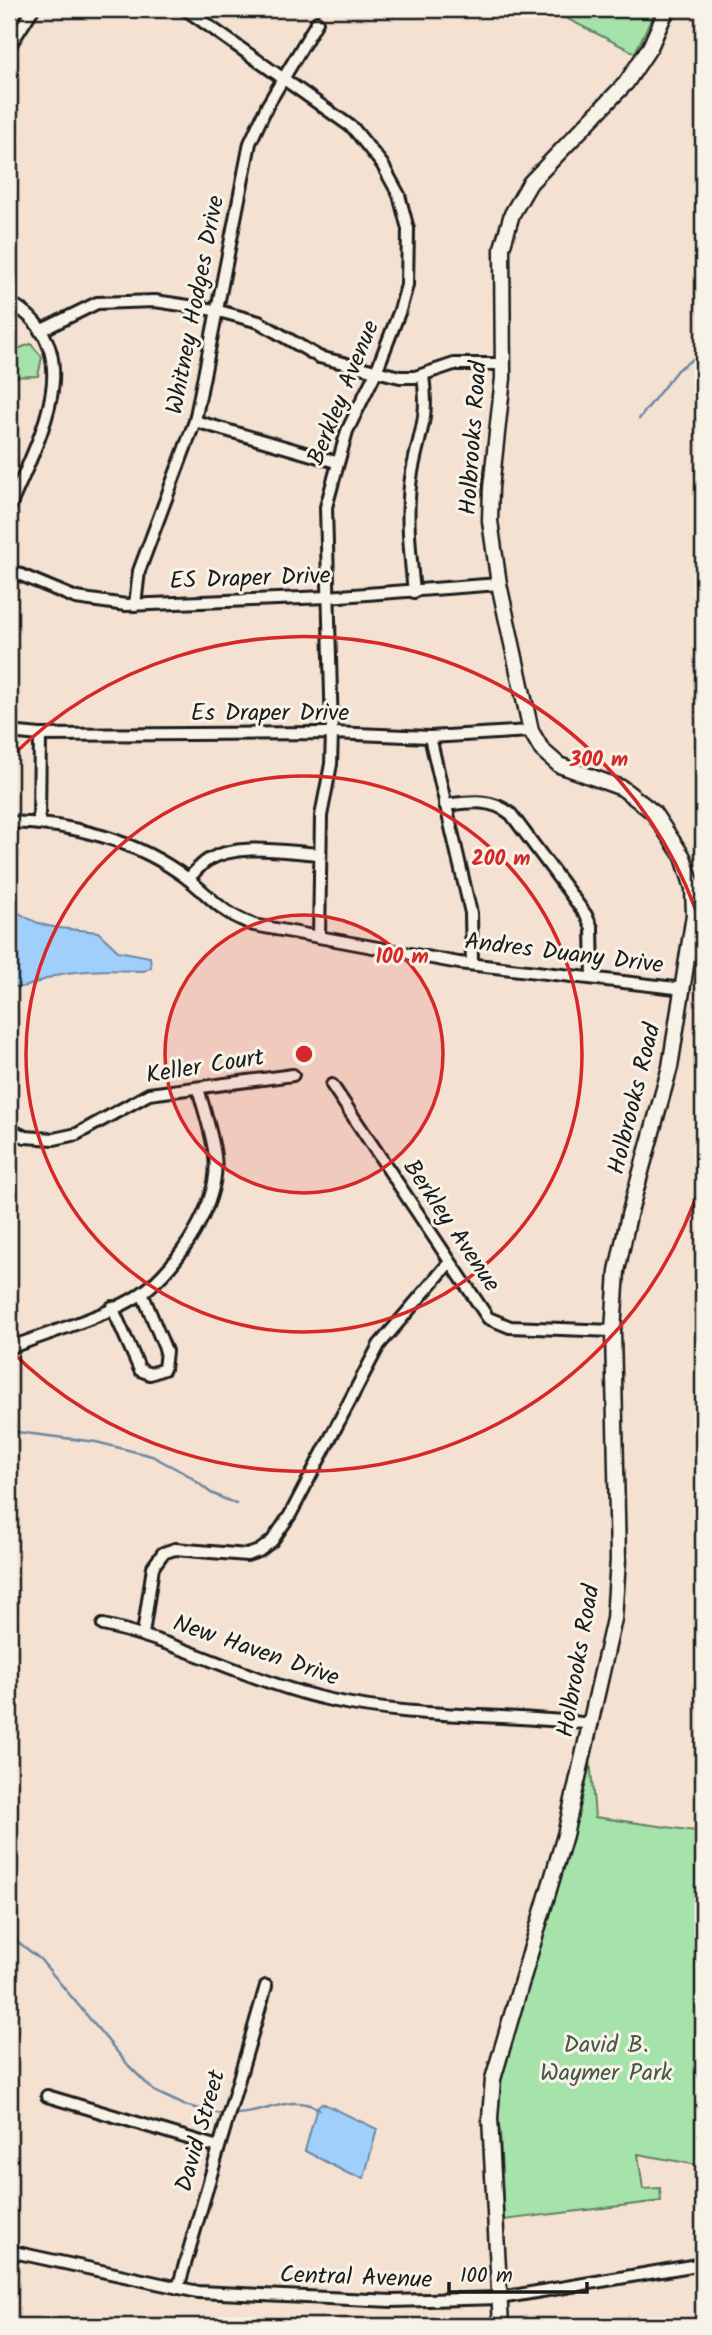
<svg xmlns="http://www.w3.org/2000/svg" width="712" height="2335" font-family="Kalam,sans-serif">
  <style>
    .green { fill: #a5e3aa; stroke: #608063; stroke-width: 2 }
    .water { fill: #a1cffc; stroke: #6c87a2; stroke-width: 2 }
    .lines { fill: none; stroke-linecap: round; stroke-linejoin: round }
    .stream { stroke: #6c87a2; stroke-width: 2.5 }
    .minor-casing { stroke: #1c1c1c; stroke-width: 16 }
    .tertiary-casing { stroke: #1c1c1c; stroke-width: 19 }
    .minor { stroke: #f7f3e8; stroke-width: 10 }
    .tertiary { stroke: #f7f3e8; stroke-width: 14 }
    .ring { fill: none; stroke: #d62828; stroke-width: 3.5 }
    .labels { text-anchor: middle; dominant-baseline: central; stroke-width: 6; stroke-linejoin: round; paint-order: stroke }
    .street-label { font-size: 24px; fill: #1c1c1c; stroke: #f7f3e8 }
    .park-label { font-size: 24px; fill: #455847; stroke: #f7f3e8 }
    .centre { fill: #d62828; stroke: #f7f3e8; stroke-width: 3.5 }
    .ring-label { font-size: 21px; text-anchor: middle; font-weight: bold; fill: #d62828; stroke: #f7f3e8; stroke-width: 6; stroke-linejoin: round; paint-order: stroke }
  </style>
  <rect width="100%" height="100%" fill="#f4e1d2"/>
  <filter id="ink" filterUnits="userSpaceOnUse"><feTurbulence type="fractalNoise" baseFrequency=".0143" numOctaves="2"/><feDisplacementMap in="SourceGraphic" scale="14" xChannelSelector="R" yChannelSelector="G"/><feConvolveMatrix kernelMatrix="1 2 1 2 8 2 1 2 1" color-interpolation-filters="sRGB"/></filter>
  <g filter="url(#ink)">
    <g class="green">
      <path d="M548 9H656L635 53Z"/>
      <path d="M31 344 42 357 38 376 9 377V352Z"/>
      <path d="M590 1758 595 1817 703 1832V2166L638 2154 643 2189 660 2188 661 2201 504 2220 500 2131C482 2089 543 1938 557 1888 569 1845 580 1802 590 1758Z"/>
    </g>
    <g class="water">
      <path d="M9 906C44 932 58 927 98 932L118 951 150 957 151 967 144 971C116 970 89 969 61 974 42 978 28 991 9 986Z"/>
      <path d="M322 2103 377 2129 364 2178 349 2174 305 2151 317 2107Z"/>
    </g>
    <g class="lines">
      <g class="stream">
        <path d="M639 419 677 370 703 352"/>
        <path d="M9 1431 96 1442 152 1456 188 1475 211 1493 236 1504"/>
        <path d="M9 1929 18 1942 40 1959 129 2066 154 2091 184 2105 221 2114"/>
        <path d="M236 2114C266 2114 291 2093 319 2109"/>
      </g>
      <defs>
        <g id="minor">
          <path d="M185 9 353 128 382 164 399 195 408 229 407 285 400 310 376 372 347 431 326 507 332 733 331 764 321 816 319 937"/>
          <path d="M9 47 33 9"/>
          <path d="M9 302C94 349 35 445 9 509"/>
          <path d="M40 331 97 303 155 301 215 310 259 322 319 357 400 377H415L454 364H503"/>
          <path d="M195 421 336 462"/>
          <path d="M9 570 76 598 126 605 327 597 499 584"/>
          <path d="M414 592C410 553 405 510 412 472 420 430 429 420 423 375"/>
          <path d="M135 605 139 571 195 421 250 143 267 106 317 22"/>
          <path d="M9 732 40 735 332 733 430 737 531 731"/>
          <path d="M430 737 471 913 472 963"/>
          <path d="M445 805C469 802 491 798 511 814L586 915 592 928 593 977"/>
          <path d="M9 822C71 823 137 840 188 879 215 900 218 911 254 925L459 963 684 989"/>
          <path d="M39 822 40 735"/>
          <path d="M188 879C194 873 201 864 208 860 239 842 285 852 319 854"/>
          <path d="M332 1085 488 1318 510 1327 613 1331"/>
          <path d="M9 1129 25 1137 54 1139 77 1134 149 1094 293 1075"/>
          <path d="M112 1307 140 1370 150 1374 164 1369 166 1351 142 1293"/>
          <path d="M9 1348C44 1334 114 1314 142 1293 179 1266 221 1202 215 1156 212 1133 204 1110 198 1088"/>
          <path d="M103 1625C182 1642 252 1683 331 1700 416 1719 505 1713 592 1724"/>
          <path d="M143 1634 153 1567 163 1553 175 1549 247 1555 259 1551 272 1541 290 1515 379 1345 449 1263"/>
          <path d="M47 2096 218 2147"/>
          <path d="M9 2251 198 2292 392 2301 500 2298 703 2264"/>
          <path d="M178 2288 266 1986"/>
        </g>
        <path id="tertiary" d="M501 2326 490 2118 493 2079 565 1835 614 1619 618 1560 613 1331 617 1271 629 1215 670 1067 694 915 693 888 683 857 653 812 622 788 559 765 542 750 531 731 499 584 490 521 491 488 503 378 502 248 512 214 530 183 626 83 650 47 667 9"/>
      </defs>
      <use href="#minor" class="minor-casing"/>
      <use href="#tertiary" class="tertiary-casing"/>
      <use href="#minor" class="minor"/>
      <use href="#tertiary" class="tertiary"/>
    </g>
  </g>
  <circle cx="304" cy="1054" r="139" fill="#d62828" fill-opacity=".12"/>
  <g class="ring">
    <circle cx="304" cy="1054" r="139"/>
    <circle cx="304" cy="1054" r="278"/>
    <path d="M703 1176A417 417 0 0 1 9 1349M9 759A417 417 0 0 1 703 932"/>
  </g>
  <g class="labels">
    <g class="street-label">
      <text transform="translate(196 305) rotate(-79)">Whitney Hodges Drive</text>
      <text transform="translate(344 393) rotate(-68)">Berkley Avenue</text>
      <text transform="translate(474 438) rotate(-86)">Holbrooks Road</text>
      <text transform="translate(250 579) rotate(-2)">ES Draper Drive</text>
      <text x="270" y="713">Es Draper Drive</text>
      <text transform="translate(564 954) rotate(7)">Andres Duany Drive</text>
      <text transform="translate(205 1067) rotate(-9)">Keller Court</text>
      <text transform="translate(635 1099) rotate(-76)">Holbrooks Road</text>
      <text transform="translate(451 1226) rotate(56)">Berkley Avenue</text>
      <text transform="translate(256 1651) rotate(19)">New Haven Drive</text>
      <text transform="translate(579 1661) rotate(-80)">Holbrooks Road</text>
      <text transform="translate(201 2131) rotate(-74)">David Street</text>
      <text transform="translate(356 2278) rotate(2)">Central Avenue</text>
    </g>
    <g class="park-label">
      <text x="606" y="2045">David B.<tspan x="606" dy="28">Waymer Park</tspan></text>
    </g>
  </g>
  <circle cx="304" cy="1054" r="10" class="centre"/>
  <g class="ring-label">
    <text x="599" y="766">300 m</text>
    <text x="501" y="865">200 m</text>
    <text x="402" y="963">100 m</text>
  </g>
  <rect width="712" height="2335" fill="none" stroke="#f7f3e8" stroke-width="35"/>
  <rect x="18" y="18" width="677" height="2300" fill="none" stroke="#1c1c1c" stroke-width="2.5" filter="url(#ink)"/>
  <path d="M449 2282v10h138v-10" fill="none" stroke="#1c1c1c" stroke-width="3.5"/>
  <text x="460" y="2282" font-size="21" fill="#1c1c1c" stroke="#f7f3e8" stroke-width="5" paint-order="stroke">100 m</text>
</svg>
